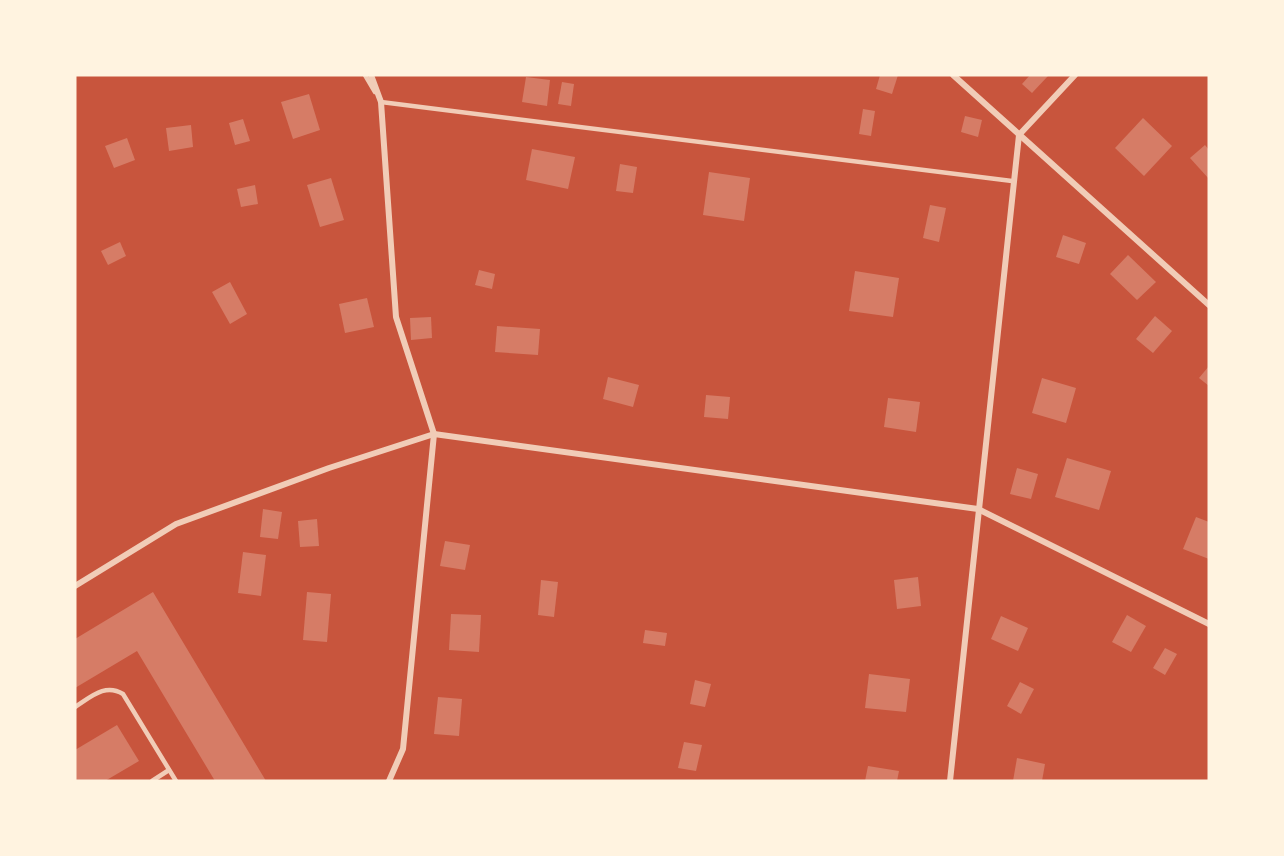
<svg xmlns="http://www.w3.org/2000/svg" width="1284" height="856" font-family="'PT Sans',sans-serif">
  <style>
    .building { fill: #d67c66 }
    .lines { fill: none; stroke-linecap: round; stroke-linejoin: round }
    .service { stroke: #f1ccb7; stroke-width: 4.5 }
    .minor { stroke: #f1ccb7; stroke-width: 6 }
  </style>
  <rect width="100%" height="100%" fill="#c8553d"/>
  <g class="building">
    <path d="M880 75H898L892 94 876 89Z"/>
    <path d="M1030 75 1048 76 1032 93 1022 84Z"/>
    <path d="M526 77 550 80 547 106 522 102Z"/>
    <path d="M562 82 574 84 571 106 558 104Z"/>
    <path d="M309 94 320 130 293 139 281 102Z"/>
    <path d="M863 109 875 111 871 136 859 134Z"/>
    <path d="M965 116 982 120 978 137 961 132Z"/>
    <path d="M1143 118 1172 146 1144 176 1115 148Z"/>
    <path d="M243 119 250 141 235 145 229 123Z"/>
    <path d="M191 125 193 147 169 151 166 128Z"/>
    <path d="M127 138 135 160 114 168 105 146Z"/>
    <path d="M1205 145 1209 150V179L1190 158Z"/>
    <path d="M532 149 575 157 568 189 526 180Z"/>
    <path d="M620 164 637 167 633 193 616 191Z"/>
    <path d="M709 172 750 178 744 221 703 215Z"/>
    <path d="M331 178 344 220 320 227 307 185Z"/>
    <path d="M255 185 258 204 241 207 237 189Z"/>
    <path d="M930 205 946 208 939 242 923 238Z"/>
    <path d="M1063 235 1086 243 1079 264 1056 257Z"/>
    <path d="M120 242 126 256 108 265 101 251Z"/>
    <path d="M1128 255 1156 282 1137 300 1110 274Z"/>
    <path d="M479 270 495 274 492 289 475 285Z"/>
    <path d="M855 271 899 278 893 317 849 311Z"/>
    <path d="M230 282 247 314 230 324 212 292Z"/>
    <path d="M367 298 374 327 345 333 339 304Z"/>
    <path d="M1155 316 1172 331 1153 353 1136 339Z"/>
    <path d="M431 317 432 338 411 340 410 318Z"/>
    <path d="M497 326 540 329 538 355 495 352Z"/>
    <path d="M1209 366V386L1199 378Z"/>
    <path d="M608 377 639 385 633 407 603 399Z"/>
    <path d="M1042 378 1076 388 1066 423 1032 413Z"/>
    <path d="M706 395 730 397 728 419 704 417Z"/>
    <path d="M888 398 920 402 916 432 884 427Z"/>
    <path d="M1067 458 1111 471 1099 510 1055 497Z"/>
    <path d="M1017 468 1038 474 1031 499 1010 494Z"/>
    <path d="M263 509 282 512 278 539 260 537Z"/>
    <path d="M1196 517 1209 522V559L1183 549Z"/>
    <path d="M317 519 319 546 300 547 298 521Z"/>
    <path d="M445 541 470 545 465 570 440 566Z"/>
    <path d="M243 552 266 555 261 596 238 593Z"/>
    <path d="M918 577 921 606 897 609 894 580Z"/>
    <path d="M541 580 558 582 554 617 538 615Z"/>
    <path d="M153 592 266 781H215L137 651 75 688V639Z"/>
    <path d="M307 592 331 594 327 642 303 640Z"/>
    <path d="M451 614 481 615 479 652 449 650Z"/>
    <path d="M1127 615 1146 626 1131 652 1112 642Z"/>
    <path d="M1001 616 1028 628 1018 651 991 639Z"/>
    <path d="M645 630 667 633 665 646 643 643Z"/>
    <path d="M1165 648 1177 654 1165 675 1153 668Z"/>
    <path d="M869 674 910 679 906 712 865 708Z"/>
    <path d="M695 680 711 684 705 707 690 704Z"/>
    <path d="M1020 682 1034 689 1021 714 1007 706Z"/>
    <path d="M438 697 462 699 459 736 434 734Z"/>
    <path d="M117 725 139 761 105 781H75V750Z"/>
    <path d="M684 742 702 745 696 771 678 768Z"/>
    <path d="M1017 758 1045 764 1042 781H1013Z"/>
    <path d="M868 766 899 771 897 781H865Z"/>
  </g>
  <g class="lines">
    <g class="service">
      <path d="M365 75 375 92"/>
      <path d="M380 99 381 102 1012 181"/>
      <path d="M75 707C91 697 105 683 123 694L176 781"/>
      <path d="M152 781 169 770"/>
    </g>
    <g class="minor">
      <path d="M371 75 381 102 396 317 434 434 403 749 389 781"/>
      <path d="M953 75 1209 305"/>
      <path d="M1019 135 1075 75"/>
      <path d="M75 586 176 524 329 468 434 434 978 509 1209 624"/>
      <path d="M950 781 1019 135"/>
    </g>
  </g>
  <rect width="1284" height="856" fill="none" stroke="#fff3e0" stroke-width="153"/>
</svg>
